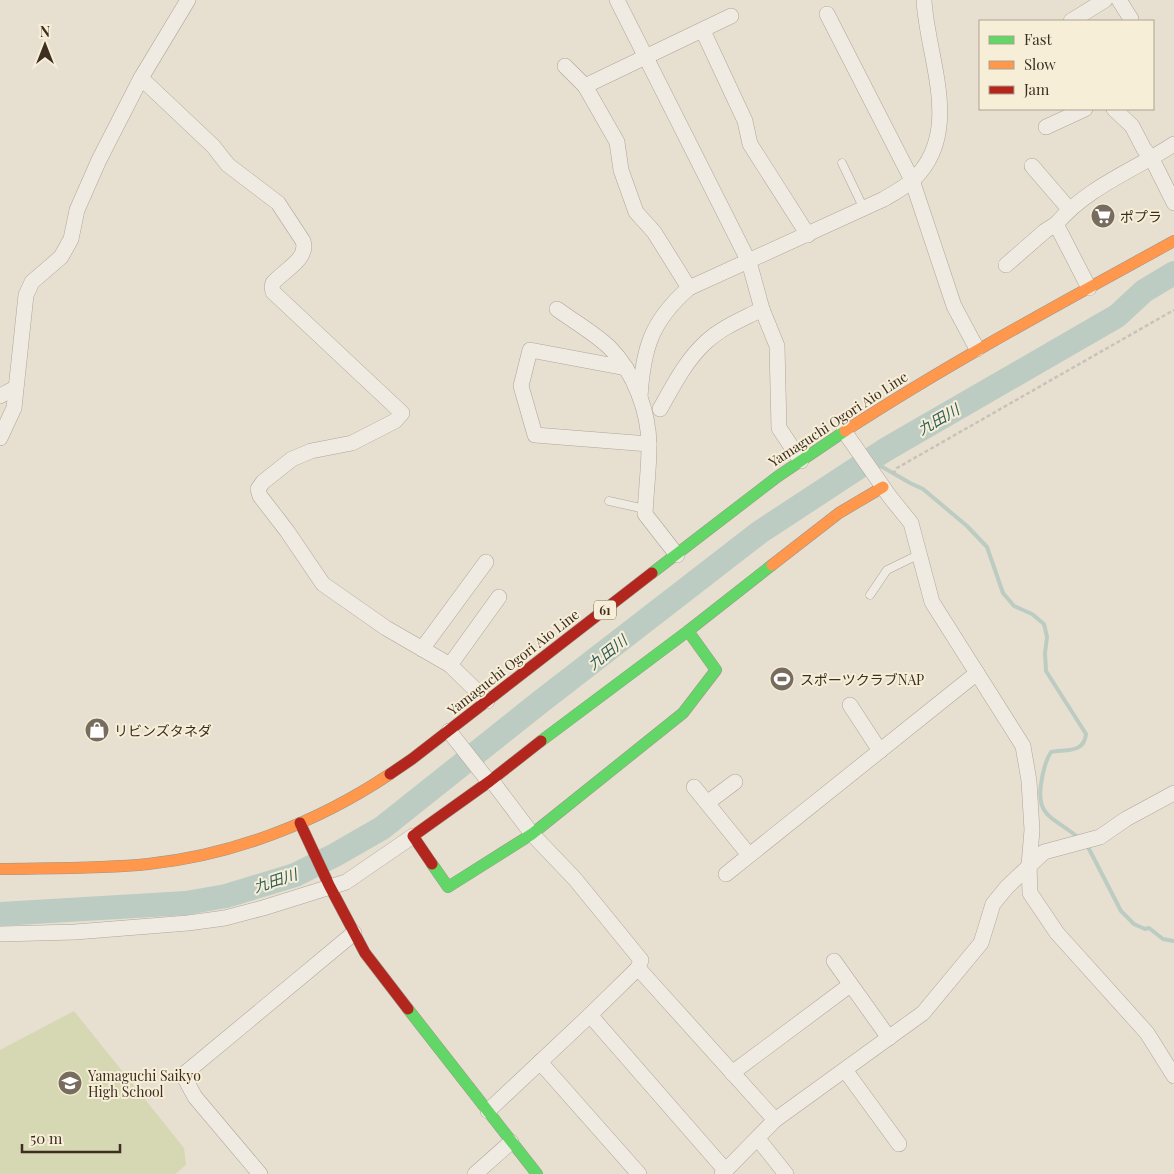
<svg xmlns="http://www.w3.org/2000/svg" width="1174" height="1174" font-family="'Playfair Display','Noto Sans JP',serif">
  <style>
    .green { fill: #d6d7b3 }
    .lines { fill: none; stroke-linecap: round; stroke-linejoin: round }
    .stream { stroke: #bcccc2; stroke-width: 4 }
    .river { stroke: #bcccc2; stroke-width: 24 }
    .lane-casing { stroke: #ada599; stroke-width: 9 }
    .street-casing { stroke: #ada599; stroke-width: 16 }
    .fast-casing { stroke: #9c958a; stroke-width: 12 }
    .slow-casing { stroke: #9c958a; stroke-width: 12 }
    .jam-casing { stroke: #9c958a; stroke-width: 12 }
    .path { stroke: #c8c2b9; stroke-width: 2.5; stroke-dasharray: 4 2.5; stroke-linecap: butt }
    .lane { stroke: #efebe3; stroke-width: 8 }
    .street { stroke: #efebe3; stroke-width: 15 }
    .fast { stroke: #63d668; stroke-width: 11 }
    .slow { stroke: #ff974d; stroke-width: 11 }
    .jam { stroke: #b3261e; stroke-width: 11 }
    .labels { text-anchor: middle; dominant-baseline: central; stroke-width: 4; stroke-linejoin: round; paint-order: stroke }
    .shield { fill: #f7eed8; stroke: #756857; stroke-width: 1 }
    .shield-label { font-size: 12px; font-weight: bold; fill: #3d2e20 }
    .poi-label { font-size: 14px; fill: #3d2e20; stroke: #f7eed8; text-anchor: start }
    .street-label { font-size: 14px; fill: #3d2e20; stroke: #f7eed8 }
    .water-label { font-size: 15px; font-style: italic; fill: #2f5d5a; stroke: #f7eed8 }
  </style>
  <rect width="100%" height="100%" fill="#e7e0d1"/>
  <path class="green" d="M74 1011 184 1148 186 1165 175 1174H0V1050Z"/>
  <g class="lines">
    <g class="stream">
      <path d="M872 461 910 483 923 489 967 526 987 547 1003 593 1014 606 1032 614 1044 624 1047 637 1045 653 1046 671 1086 734C1084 754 1065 749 1051 752 1045 761 1044 769 1042 778 1034 819 1054 816 1080 839"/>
      <path d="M1087 845 1121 911 1134 924 1145 929 1149 928 1163 939 1174 941"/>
    </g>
    <path class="river" d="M0 914 186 903 226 896 295 875 335 855 382 828 539 703 760 532 885 450 1117 316 1144 291 1174 273"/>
    <defs>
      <g id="lane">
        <path d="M842 163 864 209"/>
        <path d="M609 501 645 509"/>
        <path d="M870 595 887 570 920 554"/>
      </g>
      <g id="street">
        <path d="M617 0 749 262 762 309 777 346 779 428 801 461"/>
        <path d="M1119 0 1131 19"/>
        <path d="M827 14 912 180 954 306 977 349"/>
        <path d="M1071 21 1105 0"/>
        <path d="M703 31 745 121 750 144 808 235"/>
        <path d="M565 66 585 86 617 142 621 170 636 212 654 232 689 288"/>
        <path d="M141 78 213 146 228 165 278 203 303 241C309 259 284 270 273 283L272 287 273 292 402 413 395 421 352 443 311 451 292 459 263 482 258 489 260 496 287 531 323 584 386 628 450 665 487 701"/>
        <path d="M585 86 731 16"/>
        <path d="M1114 109 1132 126 1144 149 1152 159 1174 203"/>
        <path d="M1046 127 1085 109"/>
        <path d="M1032 166 1069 209"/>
        <path d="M1006 265 1045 231 1056 224"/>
        <path d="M1089 288 1056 224C1089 186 1133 171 1174 144"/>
        <path d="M557 309C573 321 596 334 610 348 634 372 649 412 649 446 649 468 646 492 645 514L677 555"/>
        <path d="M626 368 530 350 521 386 535 435 649 444"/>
        <path d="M0 396 15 388"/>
        <path d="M640 397C643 349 651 321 689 288L884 199C894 193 905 187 913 180 964 132 927 58 924 0"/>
        <path d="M660 409C673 386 686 360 706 342 722 327 743 319 762 309"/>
        <path d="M844 431 890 497 911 523 932 602 1023 746 1029 781 1032 830 1029 865 1030 893 1057 933 1147 1033 1174 1076"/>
        <path d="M0 438 14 408 26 295 32 282 61 257 71 239 77 210 99 160 141 78 188 0"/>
        <path d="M422 649 486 562"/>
        <path d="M450 665 499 597"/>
        <path d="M850 705 880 751"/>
        <path d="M449 731 486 778 495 785 532 834 575 879 641 960 638 968 775 1120"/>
        <path d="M694 787 749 855"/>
        <path d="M707 803 735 782"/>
        <path d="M726 874 977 673"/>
        <path d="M0 934 75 932 188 923 225 918 263 908 346 882 413 836"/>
        <path d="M834 961 889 1038"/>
        <path d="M590 1015 726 1171"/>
        <path d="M540 1062 639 1174"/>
        <path d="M845 1070 899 1144"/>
        <path d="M732 1073 850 985"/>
        <path d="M488 1111 590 1015 638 968"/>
        <path d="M758 1139 786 1174"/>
        <path d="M260 1174 195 1097 183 1075 354 933"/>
        <path d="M475 1174 511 1142"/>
        <path d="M722 1174 775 1120 923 1013 981 943 993 904 1007 887 1044 852 1100 837 1126 819 1174 793"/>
      </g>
      <g id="fast">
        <path d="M652 573 777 477 845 431"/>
        <path d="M541 741 688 631 772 565"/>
        <path d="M432 864 448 887 532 834 683 713 716 670 688 631"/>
        <path d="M408 1009 537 1174"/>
      </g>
      <g id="slow">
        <path d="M845 431C951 362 1063 302 1174 241"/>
        <path d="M772 565 839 513 883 487"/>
        <path d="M0 869C49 868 99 869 148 864 234 855 318 822 390 774"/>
      </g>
      <g id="jam">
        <path d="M390 774 412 759 652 573"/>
        <path d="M300 823 329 885 365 953 408 1009"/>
        <path d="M432 864 413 836 490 781 541 741"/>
      </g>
    </defs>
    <use href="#lane" class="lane-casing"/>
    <use href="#street" class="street-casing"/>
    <use href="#fast" class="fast-casing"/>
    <use href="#slow" class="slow-casing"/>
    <use href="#jam" class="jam-casing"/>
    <path class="path" d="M893 474 897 468 1174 310"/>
    <use href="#lane" class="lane"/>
    <use href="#street" class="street"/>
    <use href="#fast" class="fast"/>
    <use href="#slow" class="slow"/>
    <use href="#jam" class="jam"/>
  </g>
  <defs>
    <symbol id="supermarket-disc" viewBox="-11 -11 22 22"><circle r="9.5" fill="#786c5e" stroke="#f7eed8"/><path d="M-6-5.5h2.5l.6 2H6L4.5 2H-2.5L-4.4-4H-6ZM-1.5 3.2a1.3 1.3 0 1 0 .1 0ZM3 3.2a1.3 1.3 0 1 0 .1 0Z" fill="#fff"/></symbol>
    <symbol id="stadium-disc" viewBox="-11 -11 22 22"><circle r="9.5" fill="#786c5e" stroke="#f7eed8"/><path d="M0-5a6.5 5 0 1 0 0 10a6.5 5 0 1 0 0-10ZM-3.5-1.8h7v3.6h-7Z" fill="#fff"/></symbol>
    <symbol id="shop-disc" viewBox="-11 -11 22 22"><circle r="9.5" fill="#786c5e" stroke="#f7eed8"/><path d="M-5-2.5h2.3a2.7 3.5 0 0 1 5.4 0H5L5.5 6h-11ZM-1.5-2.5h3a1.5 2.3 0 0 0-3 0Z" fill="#fff"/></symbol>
    <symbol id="school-disc" viewBox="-11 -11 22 22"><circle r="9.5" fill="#786c5e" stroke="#f7eed8"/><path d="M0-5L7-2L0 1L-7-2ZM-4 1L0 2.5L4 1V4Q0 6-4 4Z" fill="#fff"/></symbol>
  </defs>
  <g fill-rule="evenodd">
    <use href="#supermarket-disc" x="1089" y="202" width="28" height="28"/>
    <use href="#stadium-disc" x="768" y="665" width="28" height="28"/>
    <use href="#shop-disc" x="83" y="716" width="28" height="28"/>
    <use href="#school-disc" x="56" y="1069" width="28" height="28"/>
  </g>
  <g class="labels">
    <rect class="shield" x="594" y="600.5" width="22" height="19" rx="4"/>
    <g class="shield-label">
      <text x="605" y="610">61</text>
    </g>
    <g class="poi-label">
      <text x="1120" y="216">ポプラ</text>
      <text x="800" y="679">スポーツクラブNAP</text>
      <text x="114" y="730">リビンズタネダ</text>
      <text x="88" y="1075">Yamaguchi Saikyo<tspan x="88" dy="16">High School</tspan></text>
    </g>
    <g class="street-label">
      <text transform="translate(838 419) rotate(-33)">Yamaguchi Ogori Aio Line</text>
      <text transform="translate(513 662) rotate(-38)">Yamaguchi Ogori Aio Line</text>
    </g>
    <g class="water-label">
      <text transform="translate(938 419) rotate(-30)">九田川</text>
      <text transform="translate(607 652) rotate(-38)">九田川</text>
      <text transform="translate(275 880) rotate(-18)">九田川</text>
    </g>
  </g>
  <rect x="979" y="20" width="175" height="90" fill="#f7eed8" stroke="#ada18e"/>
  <rect x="989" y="36" width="25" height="8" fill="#63d668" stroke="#ada18e"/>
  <text x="1024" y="45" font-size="15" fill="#3d2e20">Fast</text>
  <rect x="989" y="61" width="25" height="8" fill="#ff974d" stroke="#ada18e"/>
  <text x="1024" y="70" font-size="15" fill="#3d2e20">Slow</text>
  <rect x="989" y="86" width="25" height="8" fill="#b3261e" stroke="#ada18e"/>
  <text x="1024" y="95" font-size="15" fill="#3d2e20">Jam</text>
  <g transform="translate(45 45)" stroke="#f7eed8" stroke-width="4" paint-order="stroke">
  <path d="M0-4L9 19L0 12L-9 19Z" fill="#3d2e20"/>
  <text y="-8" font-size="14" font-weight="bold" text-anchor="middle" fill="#3d2e20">N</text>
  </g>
  <path d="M22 1144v8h98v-8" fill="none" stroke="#3d2e20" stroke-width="2.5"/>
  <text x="30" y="1144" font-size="15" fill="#3d2e20" stroke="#f7eed8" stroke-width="4" paint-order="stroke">50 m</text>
</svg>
